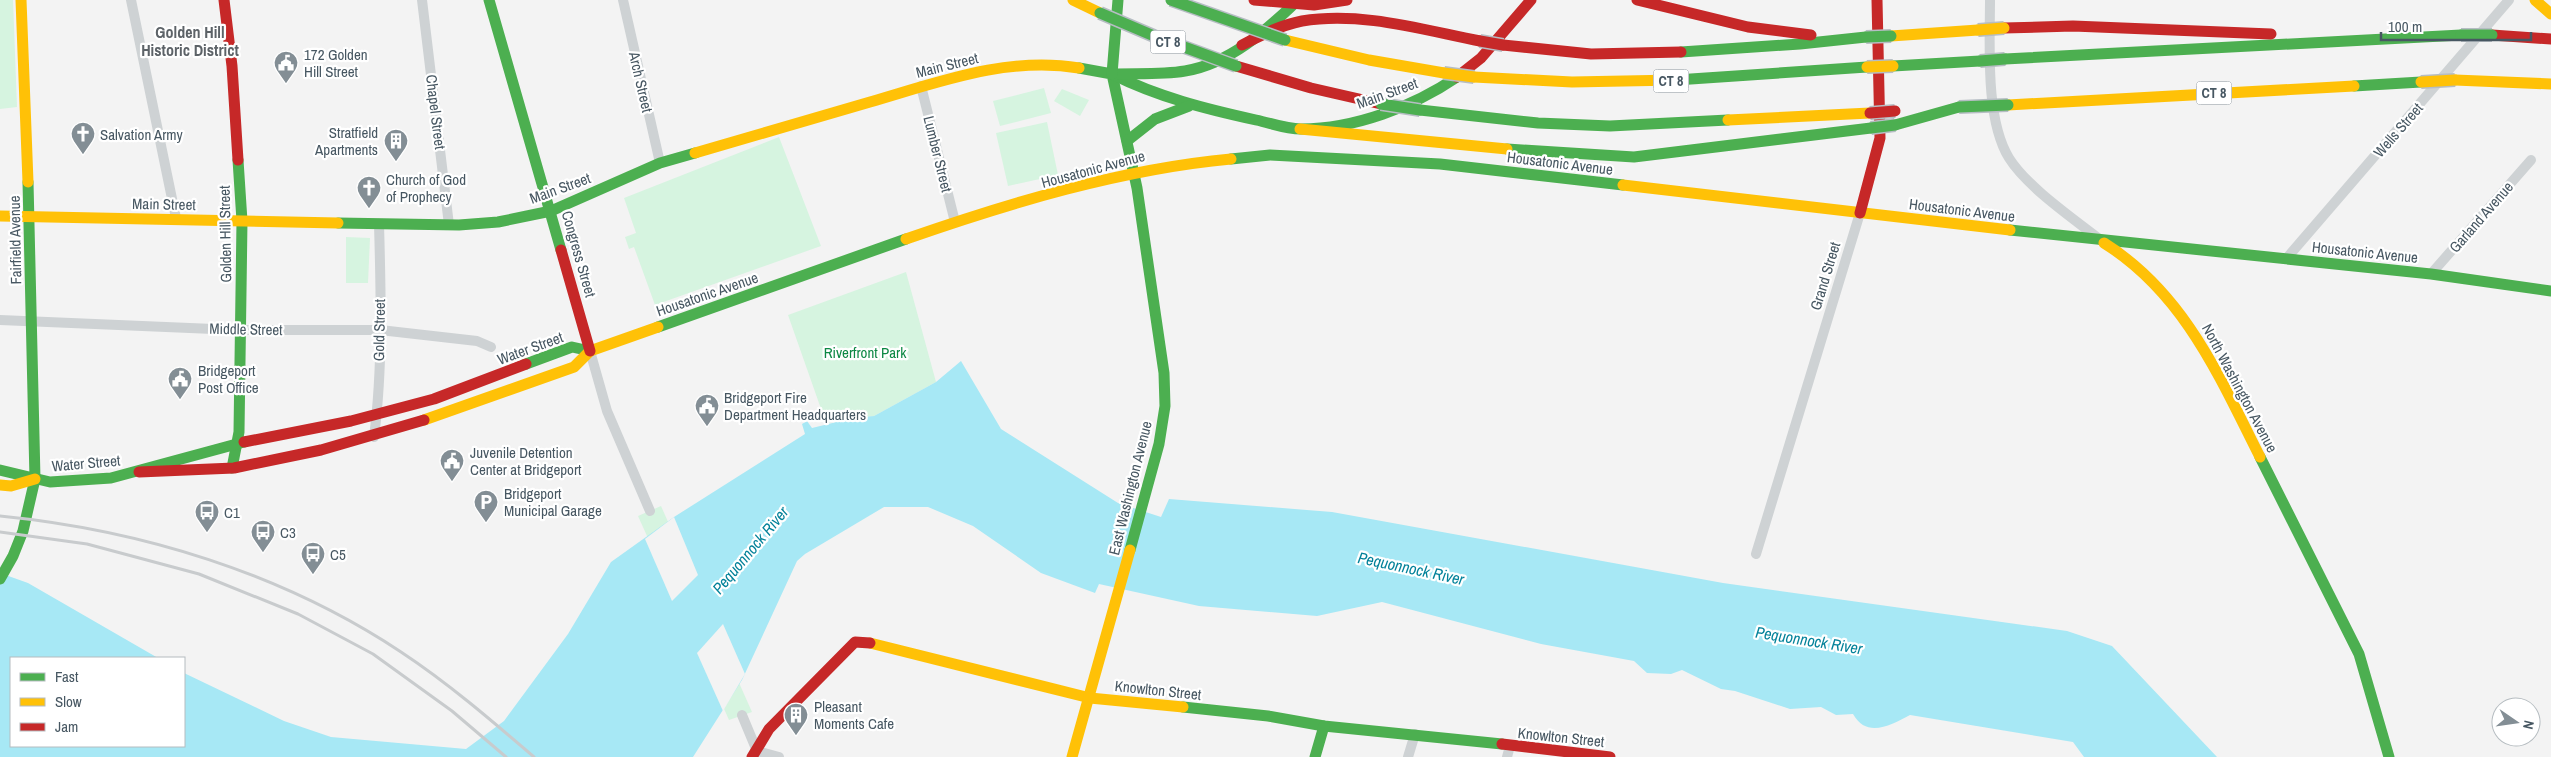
<svg xmlns="http://www.w3.org/2000/svg" width="2551" height="757" font-family="'Archivo Narrow',sans-serif">
  <style>
    .green { fill: #d6f4e0 }
    .water { fill: #a7e8f5 }
    .pier { fill: #f3f3f3 }
    .lines { fill: none; stroke-linecap: round; stroke-linejoin: round }
    .street { stroke: #ced2d4; stroke-width: 10 }
    .fast { stroke: #4caf50; stroke-width: 11 }
    .slow { stroke: #ffc107; stroke-width: 11 }
    .jam { stroke: #c62828; stroke-width: 11 }
    .rail { stroke: #c8cbcd; stroke-width: 3 }
    .fast-bridge-casing { stroke: #b6bdc3; stroke-width: 14; stroke-linecap: butt }
    .slow-bridge-casing { stroke: #b6bdc3; stroke-width: 14; stroke-linecap: butt }
    .jam-bridge-casing { stroke: #b6bdc3; stroke-width: 14; stroke-linecap: butt }
    .fast-bridge { stroke: #4caf50; stroke-width: 11 }
    .slow-bridge { stroke: #ffc107; stroke-width: 11 }
    .jam-bridge { stroke: #c62828; stroke-width: 11 }
    .labels { text-anchor: middle; dominant-baseline: central; stroke-width: 4.5; stroke-linejoin: round; paint-order: stroke }
    .shield { fill: #fff; stroke: #7e8991; stroke-width: 1 }
    .shield-label { font-size: 14px; font-weight: bold; fill: #475762 }
    .poi-label { font-size: 15px; fill: #475762; stroke: #fff; text-anchor: start }
    .street-label { font-size: 15px; fill: #475762; stroke: #fff }
    .park-label { font-size: 15px; fill: #0d8844; stroke: #fff }
    .neighbourhood-label { font-size: 16px; font-weight: bold; fill: #5d6368; stroke: #fff }
    .water-label { font-size: 16px; font-style: italic; fill: #03829a; stroke: #fff }
  </style>
  <rect width="100%" height="100%" fill="#f3f3f3"/>
  <g class="green">
    <path d="M0 0H13L17 107 0 109Z"/>
    <path d="M1044 88 1051 113 1000 126 993 101Z"/>
    <path d="M1062 89 1089 100 1080 116 1054 101Z"/>
    <path d="M1047 122 1058 175 1008 186 996 133Z"/>
    <path d="M779 137 821 246 655 305 634 247 629 249 625 237 636 233 624 198Z"/>
    <path d="M346 237 370 238 368 283H346Z"/>
    <path d="M906 272 936 382 874 416 826 423 788 315Z"/>
    <path d="M661 506 693 578 675 598 638 516Z"/>
    <path d="M716 631 752 712 729 720 699 652Z"/>
  </g>
  <path class="water" d="M961 361 1001 429 1118 503 1161 517 1169 499 1332 512 1723 583 2067 631 2112 646 2217 757H2084L2073 742 1910 715C1891 725 1867 739 1853 714L1836 715 1821 707 1790 709 1735 691 1721 689 1682 670 1671 674 1647 673 1634 661 1541 644 1382 602 1317 616 1199 606 1099 584 1095 593 1041 573 973 526 928 507H884L805 554 797 561 742 680 693 757H0V573L28 583 158 658H11V746H184V673L284 721 331 737 466 749 504 721 568 634 611 562 674 517 805 434 802 424 807 421 812 428 853 418 874 416 936 382Z"/>
  <g class="pier">
    <path d="M674 517 698 575 672 601 645 539Z"/>
    <path d="M723 624 745 674 723 711 697 653Z"/>
  </g>
  <g class="lines">
    <g class="street">
      <path d="M131 0 176 218"/>
      <path d="M422 0 449 225"/>
      <path d="M623 0 660 163"/>
      <path d="M1990 0C1990 45 1985 119 2009 158 2027 187 2074 219 2102 241"/>
      <path d="M921 86 955 222"/>
      <path d="M2286 259 2509 0"/>
      <path d="M2431 274 2531 160"/>
      <path d="M0 320 237 330H380L477 341 491 347"/>
      <path d="M590 351 607 411 650 511"/>
      <path d="M374 437C383 367 381 294 379 224"/>
      <path d="M1756 554 1860 213"/>
      <path d="M742 715 757 751 779 757"/>
      <path d="M1408 757 1415 734"/>
      <path d="M1507 757 1510 746"/>
    </g>
    <g class="fast">
      <path d="M489 0 561 250"/>
      <path d="M1681 52 1800 44 1866 37"/>
      <path d="M2005 59 2461 35"/>
      <path d="M1893 66 1980 61"/>
      <path d="M1079 68 1112 74 1137 188 1164 373 1165 406 1159 444 1130 550"/>
      <path d="M1112 74C1158 97 1206 109 1256 120 1271 123 1285 129 1301 129 1354 129 1413 107 1457 77"/>
      <path d="M1112 74C1136 73 1161 75 1185 71 1229 64 1267 30 1298 0"/>
      <path d="M1112 74 1118 0"/>
      <path d="M1676 80 1867 67"/>
      <path d="M2354 86 2421 82"/>
      <path d="M1420 110 1538 123 1610 126 1728 120"/>
      <path d="M1895 125 1959 107"/>
      <path d="M1127 141 1155 119 1189 106"/>
      <path d="M1507 149 1634 157 1871 128"/>
      <path d="M1231 159 1270 155 1440 164 1623 185"/>
      <path d="M338 223 459 225 498 222 551 211 660 163 695 153"/>
      <path d="M2010 230 2431 274 2551 291"/>
      <path d="M658 327 906 239"/>
      <path d="M526 364 572 347 590 351"/>
      <path d="M2260 457 2359 654 2389 757"/>
      <path d="M232 468 239 432 242 221 238 160"/>
      <path d="M0 470 50 482 111 478 244 442"/>
      <path d="M0 579 13 556 23 531 35 479 28 182"/>
      <path d="M1183 707 1268 716 1324 726 1502 744"/>
      <path d="M1315 757 1324 726"/>
    </g>
    <g class="slow">
      <path d="M21 0 28 182"/>
      <path d="M1073 0 1100 13"/>
      <path d="M2535 0 2551 14"/>
      <path d="M1891 36 1978 30"/>
      <path d="M1285 40 1369 60 1444 73"/>
      <path d="M1474 77 1572 82 1676 80"/>
      <path d="M2455 80 2551 84"/>
      <path d="M2008 105 2354 86"/>
      <path d="M1728 120 1870 113"/>
      <path d="M1300 129 1507 149"/>
      <path d="M695 153C753 136 812 119 870 102 939 82 1007 56 1079 68"/>
      <path d="M1623 185 2010 230"/>
      <path d="M0 216 338 223"/>
      <path d="M906 239C1009 203 1122 169 1231 159"/>
      <path d="M2104 243C2184 293 2219 376 2260 457"/>
      <path d="M424 420 574 367 590 351 658 327"/>
      <path d="M0 485 11 486 35 479"/>
      <path d="M870 643 1090 698 1183 707"/>
      <path d="M1072 757 1130 550"/>
    </g>
    <g class="jam">
      <path d="M224 0 232 66 238 160"/>
      <path d="M1254 0 1314 5 1347 0"/>
      <path d="M1637 0 1748 27 1811 35"/>
      <path d="M2004 28 2073 26 2271 34"/>
      <path d="M2492 35 2551 39"/>
      <path d="M1242 45C1261 35 1281 25 1302 21 1361 11 1423 30 1480 41"/>
      <path d="M1503 45 1591 54 1681 52"/>
      <path d="M1236 66 1311 88 1381 104"/>
      <path d="M1457 77 1481 58 1531 0"/>
      <path d="M1860 213 1880 138 1877 0"/>
      <path d="M561 250 590 351"/>
      <path d="M244 442 351 421 434 399 526 364"/>
      <path d="M139 472 234 468 321 450 424 420"/>
      <path d="M1502 744 1610 757"/>
      <path d="M752 757 769 729 855 642 870 643"/>
    </g>
    <g class="rail">
      <path d="M0 516C141 530 282 573 401 652 448 683 491 720 534 757"/>
      <path d="M0 532 87 544 199 574 298 614 373 654 452 711 506 757"/>
    </g>
    <defs>
      <g id="fast-bridge">
        <path d="M1171 0 1285 40"/>
        <path d="M1100 13 1154 36 1236 66"/>
        <path d="M2461 35H2492"/>
        <path d="M1866 37 1891 36"/>
        <path d="M1980 61 2005 59"/>
        <path d="M1381 104 1420 110"/>
        <path d="M1959 107 2008 105"/>
        <path d="M1871 128 1895 125"/>
      </g>
      <g id="slow-bridge">
        <path d="M1978 30 2004 28"/>
        <path d="M1867 67 1893 66"/>
        <path d="M1444 73 1474 77"/>
        <path d="M2421 82 2455 80"/>
      </g>
      <g id="jam-bridge">
        <path d="M1480 41 1503 45"/>
        <path d="M1870 113 1895 111"/>
      </g>
    </defs>
    <use href="#fast-bridge" class="fast-bridge-casing"/>
    <use href="#slow-bridge" class="slow-bridge-casing"/>
    <use href="#jam-bridge" class="jam-bridge-casing"/>
    <use href="#fast-bridge" class="fast-bridge"/>
    <use href="#slow-bridge" class="slow-bridge"/>
    <use href="#jam-bridge" class="jam-bridge"/>
  </g>
  <defs>
    <symbol id="civic-pin" viewBox="-11 -11 22 30"><path d="M0 17L-7.5 6A9.5 9.5 0 1 1 7.5 6Z" fill="#838e95" stroke="#fff"/><path d="M-.6-6.5H3V-4.5H.6V-3L4-1V1h2V6H-6V1h2V-1L-.6-3ZM-1.2 2.5V6h2.4V2.5Z" fill="#fff"/></symbol>
    <symbol id="church-pin" viewBox="-11 -11 22 30"><path d="M0 17L-7.5 6A9.5 9.5 0 1 1 7.5 6Z" fill="#838e95" stroke="#fff"/><path d="M-1.2-6h2.4v3.5h3.3v2.4h-3.3V6h-2.4V-.1h-3.3v-2.4h3.3Z" fill="#fff"/></symbol>
    <symbol id="building-pin" viewBox="-11 -11 22 30"><path d="M0 17L-7.5 6A9.5 9.5 0 1 1 7.5 6Z" fill="#838e95" stroke="#fff"/><path d="M-4-6H4V6H1V3H-1V6H-4ZM-2.5-4.3h1.7v1.8h-1.7ZM.8-4.3h1.7v1.8H.8ZM-2.5-1h1.7V.8h-1.7ZM.8-1h1.7V.8H.8Z" fill="#fff"/></symbol>
    <symbol id="parking-pin" viewBox="-11 -11 22 30"><path d="M0 17L-7.5 6A9.5 9.5 0 1 1 7.5 6Z" fill="#838e95" stroke="#fff"/><path d="M-3.5-5.5H1a3.5 3.5 0 0 1 0 7H-1V5.5H-3.5ZM-1-3.4V-.6H.8a1.4 1.4 0 0 0 0-2.8Z" fill="#fff"/></symbol>
    <symbol id="bus-pin" viewBox="-11 -11 22 30"><path d="M0 17L-7.5 6A9.5 9.5 0 1 1 7.5 6Z" fill="#838e95" stroke="#fff"/><path d="M-5-6H5V4H4V6H2V4H-2V6H-4V4H-5ZM-3.5-4V0h7V-4ZM-3.5 1.2v1.5H-2V1.2ZM2 1.2v1.5H3.5V1.2Z" fill="#fff"/></symbol>
  </defs>
  <g fill-rule="evenodd">
    <use href="#civic-pin" x="272" y="49" width="28" height="38"/>
    <use href="#church-pin" x="69" y="120" width="28" height="38"/>
    <use href="#building-pin" x="382" y="127" width="28" height="38"/>
    <use href="#church-pin" x="355" y="174" width="28" height="38"/>
    <use href="#civic-pin" x="166" y="365" width="28" height="38"/>
    <use href="#civic-pin" x="693" y="392" width="28" height="38"/>
    <use href="#civic-pin" x="438" y="447" width="28" height="38"/>
    <use href="#parking-pin" x="472" y="488" width="28" height="38"/>
    <use href="#bus-pin" x="193" y="498" width="28" height="38"/>
    <use href="#bus-pin" x="249" y="518" width="28" height="38"/>
    <use href="#bus-pin" x="299" y="540" width="28" height="38"/>
    <use href="#building-pin" x="782" y="701" width="28" height="38"/>
  </g>
  <g class="labels">
    <g class="shield">
      <rect x="1150.5" y="30.5" width="35" height="23" rx="4"/>
      <rect x="1653.5" y="69.5" width="35" height="23" rx="4"/>
      <rect x="2196.5" y="81.5" width="35" height="23" rx="4"/>
    </g>
    <g class="shield-label">
      <text x="1168" y="42">CT 8</text>
      <text x="1671" y="81">CT 8</text>
      <text x="2214" y="93">CT 8</text>
    </g>
    <g class="poi-label">
      <text x="304" y="54">172 Golden<tspan x="304" dy="17">Hill Street</tspan></text>
      <text x="378" y="132" text-anchor="end">Stratfield<tspan x="378" dy="17">Apartments</tspan></text>
      <text x="100" y="134">Salvation Army</text>
      <text x="386" y="179">Church of God<tspan x="386" dy="17">of Prophecy</tspan></text>
      <text x="198" y="370">Bridgeport<tspan x="198" dy="17">Post Office</tspan></text>
      <text x="724" y="397">Bridgeport Fire<tspan x="724" dy="17">Department Headquarters</tspan></text>
      <text x="470" y="452">Juvenile Detention<tspan x="470" dy="17">Center at Bridgeport</tspan></text>
      <text x="504" y="493">Bridgeport<tspan x="504" dy="17">Municipal Garage</tspan></text>
      <text x="224" y="512">C1</text>
      <text x="280" y="532">C3</text>
      <text x="330" y="554">C5</text>
      <text x="814" y="706">Pleasant<tspan x="814" dy="17">Moments Cafe</tspan></text>
    </g>
    <g class="street-label">
      <text transform="translate(947 65) rotate(-14)">Main Street</text>
      <text transform="translate(641 82) rotate(77)">Arch Street</text>
      <text transform="translate(1387 93) rotate(-20)">Main Street</text>
      <text transform="translate(436 112) rotate(83)">Chapel Street</text>
      <text transform="translate(2398 130) rotate(-49)">Wells Street</text>
      <text transform="translate(938 154) rotate(76)">Lumber Street</text>
      <text transform="translate(1560 163) rotate(7)">Housatonic Avenue</text>
      <text transform="translate(1093 169) rotate(-15)">Housatonic Avenue</text>
      <text transform="translate(560 188) rotate(-20)">Main Street</text>
      <text transform="translate(164 204) rotate(1)">Main Street</text>
      <text transform="translate(1962 210) rotate(7)">Housatonic Avenue</text>
      <text transform="translate(2481 217) rotate(-49)">Garland Avenue</text>
      <text transform="translate(225 234) rotate(-91)">Golden Hill Street</text>
      <text transform="translate(15 240) rotate(-91)">Fairfield Avenue</text>
      <text transform="translate(2365 252) rotate(6)">Housatonic Avenue</text>
      <text transform="translate(579 254) rotate(74)">Congress Street</text>
      <text transform="translate(1825 276) rotate(-73)">Grand Street</text>
      <text transform="translate(707 294) rotate(-19)">Housatonic Avenue</text>
      <text transform="translate(246 329) rotate(1)">Middle Street</text>
      <text transform="translate(379 330) rotate(-89)">Gold Street</text>
      <text transform="translate(530 348) rotate(-20)">Water Street</text>
      <text transform="translate(2240 388) rotate(62)">North Washington Avenue</text>
      <text transform="translate(86 463) rotate(-5)">Water Street</text>
      <text transform="translate(1130 488) rotate(-76)">East Washington Avenue</text>
      <text transform="translate(1158 690) rotate(6)">Knowlton Street</text>
      <text transform="translate(1561 737) rotate(6)">Knowlton Street</text>
    </g>
    <g class="park-label">
      <text x="865" y="352">Riverfront Park</text>
    </g>
    <g class="neighbourhood-label">
      <text x="190" y="32">Golden Hill<tspan x="190" dy="18">Historic District</tspan></text>
    </g>
    <g class="water-label">
      <text transform="translate(750 550) rotate(-50)">Pequonnock River</text>
      <text transform="translate(1411 568) rotate(12)">Pequonnock River</text>
      <text transform="translate(1809 640) rotate(9)">Pequonnock River</text>
    </g>
  </g>
  <rect x="10" y="657" width="175" height="90" fill="#ffffff" stroke="#b5bcc0"/>
  <rect x="20" y="673" width="25" height="8" fill="#4caf50" stroke="#b5bcc0"/>
  <text x="55" y="682" font-size="15" fill="#475762">Fast</text>
  <rect x="20" y="698" width="25" height="8" fill="#ffc107" stroke="#b5bcc0"/>
  <text x="55" y="707" font-size="15" fill="#475762">Slow</text>
  <rect x="20" y="723" width="25" height="8" fill="#c62828" stroke="#b5bcc0"/>
  <text x="55" y="732" font-size="15" fill="#475762">Jam</text>
  <g transform="translate(2516 722) rotate(103)"><circle r="24" fill="#ffffff" stroke="#b5bcc0"/>
  <path d="M0-4L9 19L0 12L-9 19Z" fill="#838e95"/>
  <text y="-8" font-size="14" font-weight="bold" text-anchor="middle" fill="#475762">N</text>
  </g>
  <path d="M2381 32v8h150v-8" fill="none" stroke="#475762" stroke-width="2.5"/>
  <text x="2388" y="32" font-size="15" fill="#475762" stroke="#ffffff" stroke-width="4" paint-order="stroke">100 m</text>
</svg>
